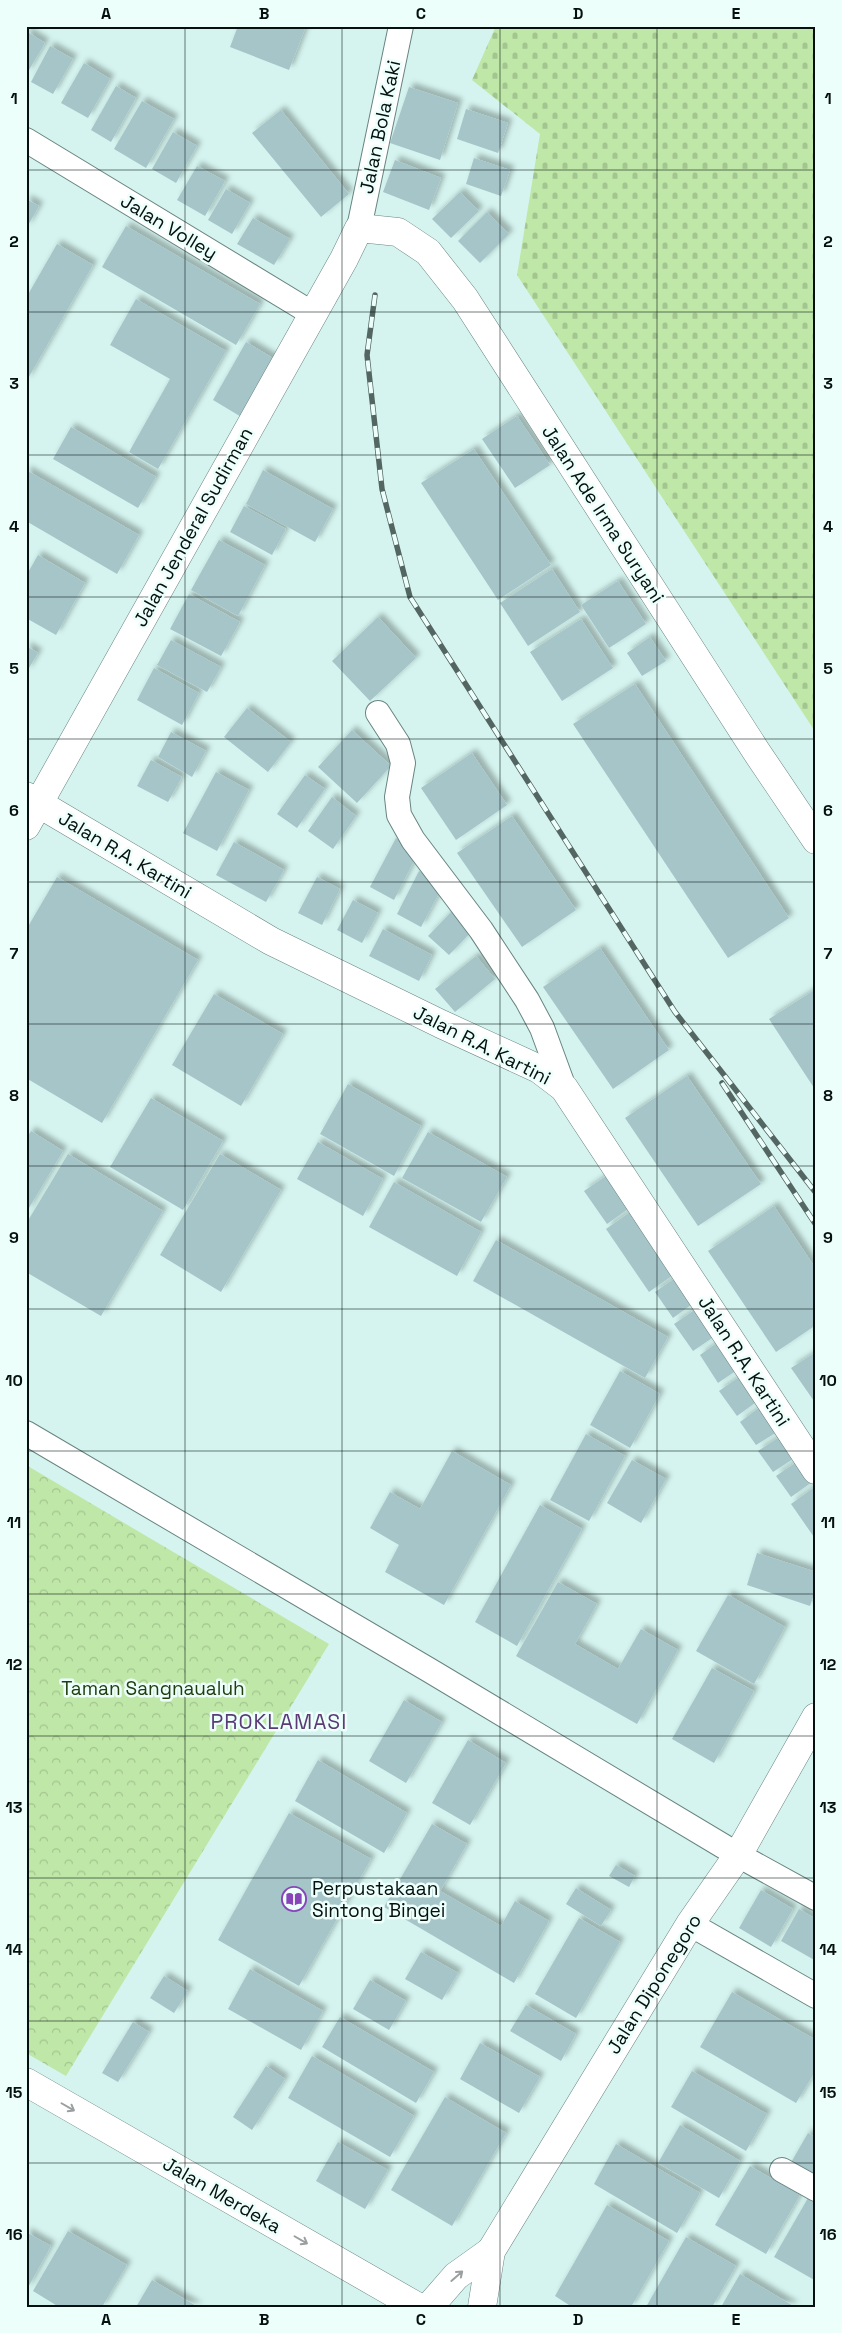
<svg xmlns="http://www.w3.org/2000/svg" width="842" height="2333" font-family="'Space Grotesk',sans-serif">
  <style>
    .cemetery { fill: url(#cemetery-stones) }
    .park { fill: url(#park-crowns) }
    .building { fill: #a6c5c9; filter: url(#shadow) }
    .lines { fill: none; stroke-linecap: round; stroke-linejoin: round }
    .minor-casing { stroke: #698581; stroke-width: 26 }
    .tertiary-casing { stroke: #698581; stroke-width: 29 }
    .secondary-casing { stroke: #698581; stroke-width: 29 }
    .primary-casing { stroke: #698581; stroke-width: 29 }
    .minor { stroke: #fff; stroke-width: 24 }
    .tertiary { stroke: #fff; stroke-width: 28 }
    .secondary { stroke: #fff; stroke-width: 28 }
    .primary { stroke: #fff; stroke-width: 28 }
    .rail-casing { stroke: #546662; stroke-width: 5.5 }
    .rail { stroke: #ecfffb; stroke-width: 4; stroke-dasharray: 11; stroke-linecap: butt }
    .oneway { stroke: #9b9f9f }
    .grid { fill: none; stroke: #06100e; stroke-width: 1; stroke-opacity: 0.55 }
    .labels { text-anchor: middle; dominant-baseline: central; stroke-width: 5; stroke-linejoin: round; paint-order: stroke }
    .street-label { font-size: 19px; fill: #06100e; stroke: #ecfffb }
    .park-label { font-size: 19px; fill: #233e0e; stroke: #ecfffb }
    .poi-label { font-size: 19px; fill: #06100e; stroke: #ecfffb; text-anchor: start }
    .quarter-label { font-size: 21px; letter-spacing: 1px; fill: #5a3b75; stroke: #ecfffb }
    .neatline { fill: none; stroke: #06100e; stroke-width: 2 }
    .grid-label { font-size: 16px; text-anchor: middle; font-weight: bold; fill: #06100e }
  </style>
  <defs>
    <pattern id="cemetery-stones" width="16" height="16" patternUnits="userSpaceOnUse" patternTransform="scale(1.25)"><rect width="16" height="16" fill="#bfe7a7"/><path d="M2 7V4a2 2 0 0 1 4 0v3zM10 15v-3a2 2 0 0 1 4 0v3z" fill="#a3c58f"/></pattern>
    <pattern id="park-crowns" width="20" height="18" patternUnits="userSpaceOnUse" patternTransform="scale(1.25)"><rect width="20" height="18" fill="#bfe7a7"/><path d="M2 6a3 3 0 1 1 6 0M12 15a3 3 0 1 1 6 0" fill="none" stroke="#a3c58f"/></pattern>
    <filter id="shadow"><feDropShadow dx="4.5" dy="-4.5" stdDeviation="2.5" flood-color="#0004"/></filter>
  </defs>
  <rect width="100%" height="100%" fill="#d5f4ef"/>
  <path class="cemetery" d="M496 26H816V733L517 275 540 134 472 80Z"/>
  <path class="park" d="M26 1465 329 1644 66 2076 26 2053Z"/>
  <g class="building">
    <path d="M238 26H306L289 70 230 47Z"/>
    <path d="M26 31 45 43 26 75Z"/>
    <path d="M50 46 73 59 53 94 31 82Z"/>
    <path d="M84 63 110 79 88 118 61 103Z"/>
    <path d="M116 86 136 98 111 142 91 130Z"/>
    <path d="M409 87 458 103 440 160 390 143Z"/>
    <path d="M142 101 174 119 146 168 114 149Z"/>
    <path d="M466 109 508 123 498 153 457 139Z"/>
    <path d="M281 110 349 194 321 217 252 133Z"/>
    <path d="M173 132 197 146 176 183 152 169Z"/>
    <path d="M474 158 510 170 501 196 466 184Z"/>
    <path d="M395 160 441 178 429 210 383 192Z"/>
    <path d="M197 166 225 181 205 216 177 200Z"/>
    <path d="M226 189 250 203 232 234 208 220Z"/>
    <path d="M460 192 479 211 451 238 432 219Z"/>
    <path d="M26 199 39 206 26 229Z"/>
    <path d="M487 212 509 234 480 263 458 241Z"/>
    <path d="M253 218 290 239 274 265 237 244Z"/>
    <path d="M126 226 260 304 236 345 102 267Z"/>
    <path d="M57 244 93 265 26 382V298Z"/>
    <path d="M136 299 226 351 158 469 129 452 170 379 110 345Z"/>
    <path d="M246 342 276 360 243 418 213 400Z"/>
    <path d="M517 416 550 465 515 488 482 439Z"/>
    <path d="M71 427 156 477 138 508 53 459Z"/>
    <path d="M474 449 551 565 498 600 421 483Z"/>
    <path d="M26 470 139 535 117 574 26 521Z"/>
    <path d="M263 470 333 509 315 542 246 504Z"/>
    <path d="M244 506 286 529 272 555 230 532Z"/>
    <path d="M219 540 265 565 238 616 191 590Z"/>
    <path d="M38 555 85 583 56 635 26 618V576Z"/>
    <path d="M552 569 580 612 528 646 500 603Z"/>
    <path d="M618 581 646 624 609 648 581 605Z"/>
    <path d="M189 594 240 622 221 656 170 629Z"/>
    <path d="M378 617 416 658 370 701 332 661Z"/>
    <path d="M581 619 613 668 562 701 530 652Z"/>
    <path d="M650 637 666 661 642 676 627 653Z"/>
    <path d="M171 640 221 667 207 692 157 665Z"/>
    <path d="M26 646 38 653 26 673Z"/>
    <path d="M154 668 199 693 182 725 137 700Z"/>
    <path d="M635 684 789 918 728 958 573 724Z"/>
    <path d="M247 708 291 742 268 772 224 737Z"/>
    <path d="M352 730 391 766 357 803 318 767Z"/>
    <path d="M171 732 206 751 192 777 158 757Z"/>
    <path d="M472 753 507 805 456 840 421 788Z"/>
    <path d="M151 760 182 777 168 802 137 786Z"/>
    <path d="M216 772 249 790 217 851 183 833Z"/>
    <path d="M305 775 325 789 297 828 277 814Z"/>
    <path d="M332 797 356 816 333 849 308 831Z"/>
    <path d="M512 816 576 910 522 947 457 853Z"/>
    <path d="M396 838 419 851 394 900 370 887Z"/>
    <path d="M234 842 284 870 266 902 216 875Z"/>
    <path d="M419 871 444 884 421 927 397 914Z"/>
    <path d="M57 877 198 960 102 1123 26 1078V930Z"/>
    <path d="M317 877 340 889 322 925 298 913Z"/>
    <path d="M353 900 378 913 362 943 337 930Z"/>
    <path d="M454 909 475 928 449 955 428 936Z"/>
    <path d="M383 929 432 955 419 981 369 956Z"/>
    <path d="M600 948 669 1050 613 1089 543 987Z"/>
    <path d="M476 956 495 979 455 1012 435 989Z"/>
    <path d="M816 989V1091L769 1019Z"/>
    <path d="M214 994 283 1034 241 1106 172 1065Z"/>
    <path d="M687 1076 761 1184 698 1226 625 1118Z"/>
    <path d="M348 1084 421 1126 394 1176 320 1134Z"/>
    <path d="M151 1098 223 1141 183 1210 110 1167Z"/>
    <path d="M31 1131 63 1151 26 1213V1139Z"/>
    <path d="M428 1132 507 1177 481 1222 402 1178Z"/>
    <path d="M318 1142 383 1179 363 1216 297 1179Z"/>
    <path d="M68 1154 163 1211 101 1316 26 1272V1224Z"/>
    <path d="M220 1154 281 1190 221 1292 160 1255Z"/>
    <path d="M609 1174 631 1207 607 1224 584 1191Z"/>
    <path d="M394 1182 481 1232 457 1276 369 1227Z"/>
    <path d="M774 1206 816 1269V1325L776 1352 708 1251Z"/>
    <path d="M633 1210 676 1273 649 1292 606 1229Z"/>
    <path d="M496 1240 668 1337 645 1378 473 1281Z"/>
    <path d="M678 1276 695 1302 673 1318 655 1292Z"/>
    <path d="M699 1307 718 1334 693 1351 674 1324Z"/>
    <path d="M718 1342 737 1370 718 1383 700 1355Z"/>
    <path d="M816 1352V1404L791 1368Z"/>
    <path d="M620 1371 660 1394 630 1448 590 1425Z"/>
    <path d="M742 1375 759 1400 737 1416 719 1391Z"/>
    <path d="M760 1407 777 1432 756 1445 740 1422Z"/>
    <path d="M586 1434 625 1456 589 1521 550 1500Z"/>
    <path d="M781 1436 796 1457 773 1472 758 1451Z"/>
    <path d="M452 1451 511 1485 444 1605 385 1572 399 1545 370 1528 390 1492 420 1509Z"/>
    <path d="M632 1460 666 1479 641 1523 607 1503Z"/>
    <path d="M798 1461 812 1482 791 1497 776 1476Z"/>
    <path d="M816 1486V1540L791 1504Z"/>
    <path d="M540 1505 582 1529 517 1646 475 1622Z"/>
    <path d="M757 1553 816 1572V1588L810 1606 747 1585Z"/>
    <path d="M558 1582 597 1604 575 1644 618 1669 641 1629 678 1650 637 1724 516 1656Z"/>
    <path d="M728 1595 785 1627 754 1684 696 1651Z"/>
    <path d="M712 1668 754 1691 714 1763 672 1739Z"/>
    <path d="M404 1700 442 1722 406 1783 369 1761Z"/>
    <path d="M468 1740 506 1763 470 1825 432 1803Z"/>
    <path d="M318 1760 407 1813 384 1853 295 1801Z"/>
    <path d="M289 1813 371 1859 299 1986 218 1940Z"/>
    <path d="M432 1824 467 1844 440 1891 501 1926 515 1901 549 1921 514 1983 384 1907Z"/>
    <path d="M616 1865 635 1876 629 1887 609 1876Z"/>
    <path d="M576 1888 611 1910 601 1926 566 1904Z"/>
    <path d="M761 1890 793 1909 771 1947 739 1928Z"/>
    <path d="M799 1909 816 1919V1961L781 1941Z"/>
    <path d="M579 1918 620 1942 576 2018 535 1994Z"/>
    <path d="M421 1952 458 1973 442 2000 405 1979Z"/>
    <path d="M250 1969 323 2011 301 2050 228 2009Z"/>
    <path d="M164 1976 188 1991 174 2013 150 1998Z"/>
    <path d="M370 1980 406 2001 389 2030 353 2009Z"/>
    <path d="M732 1992 816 2040V2070L796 2103 700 2047Z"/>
    <path d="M526 2005 576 2034 561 2061 510 2031Z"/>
    <path d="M340 2017 434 2072 416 2103 322 2047Z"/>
    <path d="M133 2022 149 2032 118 2082 102 2073Z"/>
    <path d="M480 2043 540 2077 519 2113 460 2079Z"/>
    <path d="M312 2056 414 2116 390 2157 288 2098Z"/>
    <path d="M266 2066 285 2079 252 2130 233 2117Z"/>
    <path d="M692 2071 767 2114 746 2151 671 2107Z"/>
    <path d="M445 2097 506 2133 452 2226 391 2190Z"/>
    <path d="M680 2125 740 2161 719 2198 658 2163Z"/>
    <path d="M808 2133 816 2138V2181L789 2166Z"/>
    <path d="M338 2142 388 2170 365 2209 316 2181Z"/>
    <path d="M616 2144 700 2193 677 2233 594 2184Z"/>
    <path d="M750 2166 800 2195 766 2254 715 2225Z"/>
    <path d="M808 2198 816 2203V2281L774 2257Z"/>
    <path d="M607 2205 669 2241 631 2307H572L555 2296Z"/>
    <path d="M68 2231 127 2265 102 2307H59L33 2291Z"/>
    <path d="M26 2232 51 2246 26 2291Z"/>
    <path d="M686 2237 736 2266 712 2307H646Z"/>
    <path d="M740 2274 795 2307H721Z"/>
    <path d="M152 2280 198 2307H136Z"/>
  </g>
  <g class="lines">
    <defs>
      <g id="minor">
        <path d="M26 140 313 314"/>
        <path d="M359 228 401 26"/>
        <path d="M378 713 398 744 403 763 397 797 399 815 413 840 481 930 527 1000 542 1028 564 1088"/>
        <path d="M26 1433 429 1670 738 1855 816 1898"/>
        <path d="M690 1924 816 1996"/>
        <path d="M782 2170 816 2189"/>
      </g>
      <g id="tertiary">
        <path d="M26 796 271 941 441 1024 539 1069 564 1088 816 1470"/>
        <path d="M429 2307 456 2276 491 2251"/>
        <path d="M482 2307 491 2251 690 1924 738 1855 816 1717"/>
      </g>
      <path id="secondary" d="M26 826 344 259 359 228 398 232 428 252 465 299 756 751 816 840"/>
      <path id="primary" d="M26 2082 418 2307"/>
    </defs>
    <use href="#minor" class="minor-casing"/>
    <use href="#tertiary" class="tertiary-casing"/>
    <use href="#secondary" class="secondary-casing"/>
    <use href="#primary" class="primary-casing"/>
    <use href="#minor" class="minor"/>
    <use href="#tertiary" class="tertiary"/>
    <use href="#secondary" class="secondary"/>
    <use href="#primary" class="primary"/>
    <defs>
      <g id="rail">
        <path d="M375 295 367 355 382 489 410 597 675 1012 816 1193"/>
        <path d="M722 1083 816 1225"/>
      </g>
    </defs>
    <use href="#rail" class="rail-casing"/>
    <use href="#rail" class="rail"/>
  </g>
  <defs><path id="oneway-shaft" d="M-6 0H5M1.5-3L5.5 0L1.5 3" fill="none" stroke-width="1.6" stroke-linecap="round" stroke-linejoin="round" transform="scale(1.25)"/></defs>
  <g class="oneway">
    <use href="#oneway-shaft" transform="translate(68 2107) rotate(30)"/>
    <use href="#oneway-shaft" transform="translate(301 2240) rotate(30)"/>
    <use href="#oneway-shaft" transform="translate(457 2276) rotate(-41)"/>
  </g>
  <path class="grid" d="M185 26V2307M342 26V2307M500 26V2307M657 26V2307M26 170H816M26 312H816M26 455H816M26 597H816M26 739H816M26 882H816M26 1024H816M26 1166H816M26 1309H816M26 1451H816M26 1594H816M26 1736H816M26 1878H816M26 2021H816M26 2163H816"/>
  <defs>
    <symbol id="library-ring" viewBox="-11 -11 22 22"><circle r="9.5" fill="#ecfffb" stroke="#8745b9" stroke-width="1.5"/><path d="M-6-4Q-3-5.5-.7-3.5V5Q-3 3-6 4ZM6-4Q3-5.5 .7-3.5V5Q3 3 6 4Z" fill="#8745b9"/></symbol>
  </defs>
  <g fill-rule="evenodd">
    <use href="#library-ring" x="280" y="1885" width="28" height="28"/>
  </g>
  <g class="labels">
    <g class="street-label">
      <text transform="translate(380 127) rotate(-78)">Jalan Bola Kaki</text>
      <text transform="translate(169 227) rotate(31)">Jalan Volley</text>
      <text transform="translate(603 514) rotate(57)">Jalan Ade Irma Suryani</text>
      <text transform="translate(193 527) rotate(-61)">Jalan Jenderal Sudirman</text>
      <text transform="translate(125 855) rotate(31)">Jalan R.A. Kartini</text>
      <text transform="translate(482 1045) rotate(27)">Jalan R.A. Kartini</text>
      <text transform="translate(744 1361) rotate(57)">Jalan R.A. Kartini</text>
      <text transform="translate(654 1984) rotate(-58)">Jalan Diponegoro</text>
      <text transform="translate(222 2195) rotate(30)">Jalan Merdeka</text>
    </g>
    <g class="park-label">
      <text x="153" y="1688">Taman Sangnaualuh</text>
    </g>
    <g class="poi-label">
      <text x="312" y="1888">Perpustakaan<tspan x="312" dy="22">Sintong Bingei</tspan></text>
    </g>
    <g class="quarter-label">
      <text x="279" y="1721">PROKLAMASI</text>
    </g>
  </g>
  <rect width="842" height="2333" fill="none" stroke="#ecfffb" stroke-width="55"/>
  <rect x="28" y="28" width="786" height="2278" class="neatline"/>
  <g class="grid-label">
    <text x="106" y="19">A</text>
    <text x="264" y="19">B</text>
    <text x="421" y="19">C</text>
    <text x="578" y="19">D</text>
    <text x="736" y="19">E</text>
    <text x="14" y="104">1</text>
    <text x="828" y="104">1</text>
    <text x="14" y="247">2</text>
    <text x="828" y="247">2</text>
    <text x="14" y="389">3</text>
    <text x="828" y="389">3</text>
    <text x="14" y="532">4</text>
    <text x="828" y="532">4</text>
    <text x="14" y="674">5</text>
    <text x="828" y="674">5</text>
    <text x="14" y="816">6</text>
    <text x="828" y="816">6</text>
    <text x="14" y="959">7</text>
    <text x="828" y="959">7</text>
    <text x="14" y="1101">8</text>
    <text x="828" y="1101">8</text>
    <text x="14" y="1243">9</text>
    <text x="828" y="1243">9</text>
    <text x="14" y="1386">10</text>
    <text x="828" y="1386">10</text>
    <text x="14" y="1528">11</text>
    <text x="828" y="1528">11</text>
    <text x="14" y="1670">12</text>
    <text x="828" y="1670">12</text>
    <text x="14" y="1813">13</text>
    <text x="828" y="1813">13</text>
    <text x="14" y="1955">14</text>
    <text x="828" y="1955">14</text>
    <text x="14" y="2098">15</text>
    <text x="828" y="2098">15</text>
    <text x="14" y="2240">16</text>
    <text x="828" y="2240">16</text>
    <text x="106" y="2325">A</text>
    <text x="264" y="2325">B</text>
    <text x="421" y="2325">C</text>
    <text x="578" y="2325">D</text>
    <text x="736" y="2325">E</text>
  </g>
</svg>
